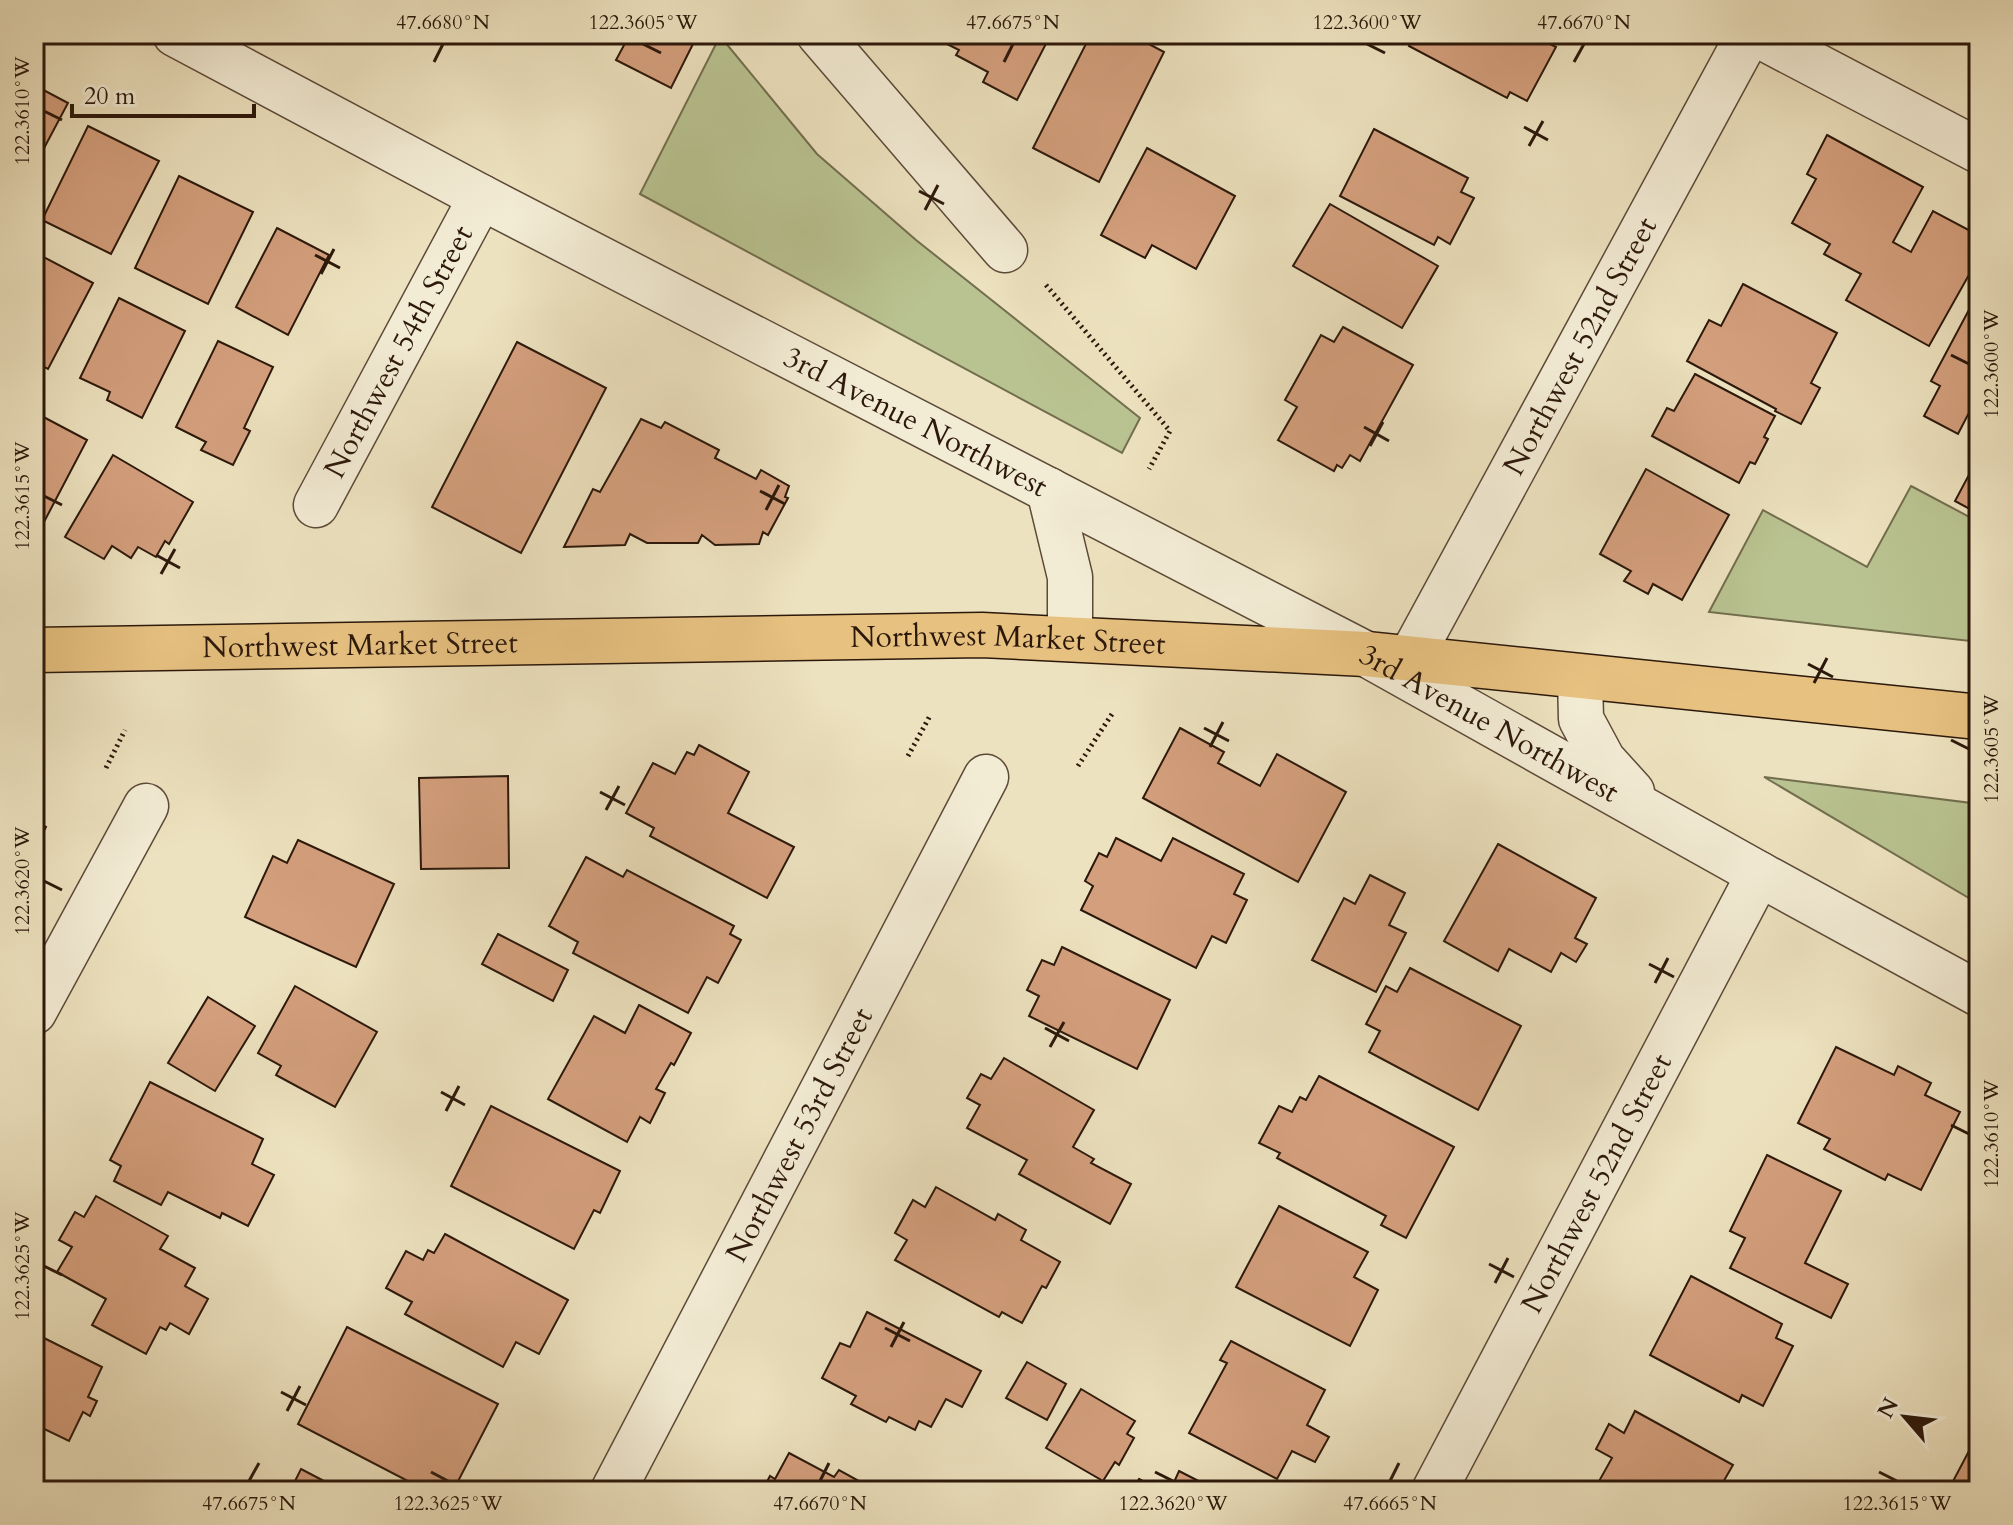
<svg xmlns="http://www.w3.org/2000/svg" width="2013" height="1525" font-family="Cardo,serif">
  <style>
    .green { fill: #b9c391; stroke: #726e4e; stroke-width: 2 }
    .building { fill: #d49f7d; stroke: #2c180b; stroke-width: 2 }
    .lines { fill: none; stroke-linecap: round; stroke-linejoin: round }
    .minor-casing { stroke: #5c4a38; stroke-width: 47 }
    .major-casing { stroke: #2c180b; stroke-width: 47 }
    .path { stroke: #2c180b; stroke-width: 5; stroke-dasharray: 2 4; stroke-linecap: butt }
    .minor { stroke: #f3ecd5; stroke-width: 44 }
    .major { stroke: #e6c180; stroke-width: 44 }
    .ticks { fill: none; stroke: #2c180b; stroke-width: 3 }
    .labels { text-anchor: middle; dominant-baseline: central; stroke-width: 6; stroke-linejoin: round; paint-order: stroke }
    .street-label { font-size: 30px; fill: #2c180b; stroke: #f3ecd5 }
    .neatline { fill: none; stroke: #2c180b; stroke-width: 3 }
    .ticks-label { font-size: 20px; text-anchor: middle; fill: #2c180b }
  </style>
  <rect width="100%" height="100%" fill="#ede2bf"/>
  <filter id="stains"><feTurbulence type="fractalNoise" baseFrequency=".0025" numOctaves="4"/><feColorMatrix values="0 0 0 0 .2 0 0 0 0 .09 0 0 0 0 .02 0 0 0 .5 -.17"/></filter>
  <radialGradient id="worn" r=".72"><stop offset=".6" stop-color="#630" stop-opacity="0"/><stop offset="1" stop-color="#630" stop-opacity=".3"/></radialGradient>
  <g class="green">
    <path d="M720 36 817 154 916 240 1140 418 1122 453 640 194Z"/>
    <path d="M1911 486 1979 522V642L1709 612 1763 510 1867 567Z"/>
    <path d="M1764 777 1979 804V904Z"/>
  </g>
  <g class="building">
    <path d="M630 34H698L671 88 616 60Z"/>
    <path d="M937 34H1051L1017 100 983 82 988 72 956 55 959 50 935 38Z"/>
    <path d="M1091 34H1130L1164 52 1099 182 1033 148Z"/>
    <path d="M1416 34H1542L1540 39 1556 47 1527 101 1510 92 1507 98 1409 46Z"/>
    <path d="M1572 34H1598L1593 44Z"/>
    <path d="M1979 48V72L1969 67Z"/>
    <path d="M34 85 68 103 34 167Z"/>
    <path d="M88 126 159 161 111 254 42 220Z"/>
    <path d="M1374 129 1468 178 1461 192 1474 198 1450 244 1438 237 1434 245 1340 196Z"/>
    <path d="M1827 135 1923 187 1893 242 1911 252 1933 211 1978 235 1975 241 1979 244V257L1929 346 1846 300 1861 274 1824 254 1830 244 1792 223 1816 179 1807 174Z"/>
    <path d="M1147 148 1235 196 1196 269 1152 245 1145 258 1101 235Z"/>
    <path d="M179 176 253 212 208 304 135 268Z"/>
    <path d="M1330 204 1438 266 1402 328 1293 266Z"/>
    <path d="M277 228 329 255 288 335 236 307Z"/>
    <path d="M34 252 93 283 48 369 34 362Z"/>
    <path d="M1743 284 1837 333 1811 383 1820 388 1801 424 1775 411 1776 409 1687 361 1709 320 1721 326Z"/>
    <path d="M1979 291V407L1973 405 1958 434 1924 416 1940 386 1931 381Z"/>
    <path d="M119 298 185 331 142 418 107 400 110 392 80 378Z"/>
    <path d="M1343 327 1413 365 1360 461 1350 455 1342 468 1337 465 1334 471 1278 440 1297 407 1285 400 1321 335 1334 342Z"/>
    <path d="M218 341 273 367 244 428 250 431 233 465 201 450 206 442 176 427Z"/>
    <path d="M517 342 606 388 521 553 432 507Z"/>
    <path d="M1695 374 1775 416 1764 437 1768 439 1755 464 1750 462 1739 483 1652 436 1667 408 1674 411Z"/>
    <path d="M34 412 87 440 34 541Z"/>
    <path d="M641 419 661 428 665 422 719 450 715 458 756 479 761 470 789 486 785 497 788 498 768 535 763 532 759 544 715 545 702 535 698 543H647L630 534 625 545 564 547 593 489 600 492Z"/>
    <path d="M113 455 193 502 169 544 165 541 156 557 138 547 131 558 112 546 104 559 65 537Z"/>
    <path d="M1979 456V514L1955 501Z"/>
    <path d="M1646 469 1729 515 1682 600 1653 584 1648 594 1624 581 1631 571 1600 554Z"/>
    <path d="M1180 728 1224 752 1218 763 1260 786 1277 754 1346 792 1298 882 1143 798Z"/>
    <path d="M699 745 749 772 728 813 794 847 767 898 650 836 654 828 626 813 653 763 675 774 687 752 694 755Z"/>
    <path d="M508 776 509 868 421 869 419 778Z"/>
    <path d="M34 820 46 827 34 850Z"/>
    <path d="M1116 838 1161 861 1173 838 1244 874 1234 894 1247 900 1226 943 1212 936 1196 968 1081 910 1093 886 1085 881 1099 853 1107 857Z"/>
    <path d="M298 840 394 884 356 967 245 917 273 856 287 863Z"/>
    <path d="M1498 844 1596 898 1575 938 1587 944 1576 962 1561 953 1551 972 1509 949 1498 971 1444 941Z"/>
    <path d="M586 857 623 877 627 870 734 926 730 934 741 940 718 983 707 977 688 1013 573 953 578 942 549 926Z"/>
    <path d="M1370 875 1405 893 1389 925 1406 933 1376 992 1312 960 1344 898 1355 904Z"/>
    <path d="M498 934 568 970 553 1001 482 964Z"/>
    <path d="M1062 947 1170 1000 1137 1069 1029 1016 1039 996 1027 990 1042 960 1054 965Z"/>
    <path d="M1410 968 1521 1026 1478 1110 1369 1052 1380 1031 1366 1024 1386 986 1397 992Z"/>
    <path d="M295 986 377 1032 335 1107 276 1075 281 1066 258 1053Z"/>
    <path d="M208 997 255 1026 215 1091 168 1063Z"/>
    <path d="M639 1005 691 1033 674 1065 671 1063 656 1089 665 1093 650 1123 640 1117 627 1142 548 1099 594 1016 625 1033Z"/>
    <path d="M1836 1047 1894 1075 1898 1066 1931 1083 1925 1095 1960 1112 1921 1190 1888 1174 1885 1180 1824 1149 1830 1139 1798 1123Z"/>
    <path d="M1004 1058 1094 1110 1073 1147 1094 1159 1091 1163 1131 1184 1110 1224 1019 1174 1027 1160 967 1128 980 1105 967 1098 981 1074 991 1079Z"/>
    <path d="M1319 1076 1454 1147 1406 1238 1381 1225 1386 1216 1277 1158 1280 1153 1259 1143 1279 1106 1292 1112 1300 1097 1306 1100Z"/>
    <path d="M150 1082 263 1139 252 1164 274 1175 248 1226 222 1213 220 1218 168 1192 161 1205 114 1181 121 1166 110 1160Z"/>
    <path d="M491 1106 620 1171 600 1213 594 1210 574 1249 451 1186Z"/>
    <path d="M1767 1155 1841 1191 1805 1263 1848 1284 1831 1318 1730 1268 1745 1238 1730 1231Z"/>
    <path d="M936 1187 995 1220 998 1214 1026 1230 1021 1240 1060 1262 1046 1288 1042 1286 1022 1323 1002 1312 999 1317 895 1260 907 1240 895 1233 913 1200 925 1207Z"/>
    <path d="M96 1196 168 1236 160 1249 195 1268 185 1286 208 1299 189 1334 170 1323 166 1330 160 1327 146 1354 92 1325 106 1299 57 1272 72 1247 59 1240 75 1212 84 1217Z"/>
    <path d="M1279 1206 1368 1252 1354 1277 1378 1290 1350 1346 1236 1287Z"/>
    <path d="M445 1234 568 1300 539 1354 516 1342 503 1367 405 1314 412 1302 386 1288 406 1251 423 1260 428 1250 434 1253Z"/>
    <path d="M1691 1276 1782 1324 1776 1338 1793 1346 1763 1406 1742 1395 1739 1402 1650 1355Z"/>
    <path d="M867 1312 981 1371 962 1407 946 1399 931 1427 919 1421 915 1430 889 1417 886 1422 851 1404 856 1396 822 1378 840 1343 850 1347Z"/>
    <path d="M347 1327 498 1404 453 1491H427L298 1424Z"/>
    <path d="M34 1333 102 1367 88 1397 97 1401 90 1416 83 1412 69 1441 34 1424Z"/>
    <path d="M1231 1341 1325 1390 1307 1425 1329 1437 1315 1462 1292 1451 1277 1479 1189 1433 1227 1363 1220 1360Z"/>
    <path d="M1027 1362 1066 1384 1047 1420 1006 1398Z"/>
    <path d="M1081 1389 1135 1421 1127 1434 1134 1438 1119 1465 1115 1462 1103 1481 1046 1448Z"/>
    <path d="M1635 1411 1733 1465 1718 1491H1613L1598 1483 1612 1458 1596 1449 1609 1424 1624 1433Z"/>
    <path d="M1969 1451 1979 1457V1491H1962L1951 1485Z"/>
    <path d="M789 1453 834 1477 839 1470 877 1491H762L770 1476 775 1479Z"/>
    <path d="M301 1469 343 1491H290Z"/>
    <path d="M1179 1471 1218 1491H1170Z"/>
    <path d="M41 1479 64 1491H34Z"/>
    <path d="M1139 1479 1161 1491H1132Z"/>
  </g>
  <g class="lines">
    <defs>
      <g id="minor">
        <path id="s1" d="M175 34 481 197 1366 654 1759 874 1979 994"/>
        <path d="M819 34 1005 250"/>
        <path d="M1756 34 1979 151"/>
        <path d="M1049 490 1070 577V639"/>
        <path id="s2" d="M316 505 481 197"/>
        <path id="s3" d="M1410 659 1749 34"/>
        <path d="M1580 677 1581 719 1603 760 1632 792"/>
        <path d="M34 1012 146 806"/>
        <path id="s4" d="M613 1491 986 777"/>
        <path id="s5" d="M1434 1491 1759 874"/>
      </g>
      <g id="major">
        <path id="s6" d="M34 650 982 635 1366 654 1979 717"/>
      </g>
    </defs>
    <use href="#minor" class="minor-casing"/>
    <use href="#major" class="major-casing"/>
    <g class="path">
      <path d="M1046 285 1170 431 1149 469"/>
      <path d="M908 756 931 714"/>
      <path d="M1078 766 1112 714"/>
      <path d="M106 768 125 730"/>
    </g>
    <use href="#minor" class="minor"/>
    <use href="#major" class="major"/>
  </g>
  <path class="ticks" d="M643 44 661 53M1367 44 1385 53M434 62 443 44M1004 62 1013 44M1574 62 1584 44M44 111 62 120M1524 127 1548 140M1529 146 1543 121M919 191 944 204M925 210 938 185M315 255 340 268M321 274 334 249M1951 355 1969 364M1364 427 1389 441M1370 446 1383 422M760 491 785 504M44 496 62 505M766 510 779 485M156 555 180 568M161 574 175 549M1808 664 1833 677M1814 683 1827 658M1204 728 1229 741M1951 740 1969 749M1210 747 1223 722M600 792 625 805M606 810 619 786M44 881 62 890M1649 964 1674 977M1655 983 1668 958M1045 1028 1069 1041M1050 1047 1064 1022M441 1092 465 1105M446 1111 459 1086M1951 1125 1969 1134M1489 1264 1514 1277M44 1266 62 1275M1495 1283 1508 1258M885 1328 910 1341M891 1347 904 1322M281 1392 306 1405M287 1411 300 1386M431 1472 448 1481M1155 1472 1173 1481M1879 1472 1897 1481M249 1481 259 1463M820 1481 829 1463M1390 1481 1399 1463"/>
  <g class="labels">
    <g class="street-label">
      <text stroke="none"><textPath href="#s3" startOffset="356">Northwest 52nd Street</textPath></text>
      <text stroke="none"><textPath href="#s2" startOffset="174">Northwest 54th Street</textPath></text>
      <text stroke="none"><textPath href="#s1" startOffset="836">3rd Avenue Northwest</textPath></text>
      <text stroke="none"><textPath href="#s6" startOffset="974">Northwest Market Street</textPath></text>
      <text stroke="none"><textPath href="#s6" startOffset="326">Northwest Market Street</textPath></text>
      <text stroke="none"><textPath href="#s1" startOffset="1484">3rd Avenue Northwest</textPath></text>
      <text stroke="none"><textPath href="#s4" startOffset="402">Northwest 53rd Street</textPath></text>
      <text stroke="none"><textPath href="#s5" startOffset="348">Northwest 52nd Street</textPath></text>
    </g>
  </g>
  <rect width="2013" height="1525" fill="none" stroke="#ede2bf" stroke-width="88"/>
  <g transform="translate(1905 1417) rotate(298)" stroke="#f3ecd5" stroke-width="6" paint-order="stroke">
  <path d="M0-6L14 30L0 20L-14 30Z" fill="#2c180b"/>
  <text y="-12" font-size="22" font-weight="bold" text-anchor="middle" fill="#2c180b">N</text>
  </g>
  <path d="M72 104v12h182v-12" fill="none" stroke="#2c180b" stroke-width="4"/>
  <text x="84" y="104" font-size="24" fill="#2c180b" stroke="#f3ecd5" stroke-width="6" paint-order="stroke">20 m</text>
  <rect x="44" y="44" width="1925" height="1437" class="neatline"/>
  <g class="ticks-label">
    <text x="443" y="29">47.6680°N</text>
    <text x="643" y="29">122.3605°W</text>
    <text x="1013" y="29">47.6675°N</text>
    <text x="1367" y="29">122.3600°W</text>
    <text x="1584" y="29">47.6670°N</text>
    <text transform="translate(22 111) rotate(-90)" y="7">122.3610°W</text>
    <text transform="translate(1991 364) rotate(-90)" y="7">122.3600°W</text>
    <text transform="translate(22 496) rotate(-90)" y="7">122.3615°W</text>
    <text transform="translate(1991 749) rotate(-90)" y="7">122.3605°W</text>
    <text transform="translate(22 881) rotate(-90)" y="7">122.3620°W</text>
    <text transform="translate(1991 1134) rotate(-90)" y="7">122.3610°W</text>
    <text transform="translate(22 1266) rotate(-90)" y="7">122.3625°W</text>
    <text x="249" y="1510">47.6675°N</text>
    <text x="448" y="1510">122.3625°W</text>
    <text x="820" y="1510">47.6670°N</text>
    <text x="1173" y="1510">122.3620°W</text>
    <text x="1390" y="1510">47.6665°N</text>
    <text x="1897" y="1510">122.3615°W</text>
  </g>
  <rect width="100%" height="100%" filter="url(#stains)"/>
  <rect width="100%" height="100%" fill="url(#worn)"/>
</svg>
